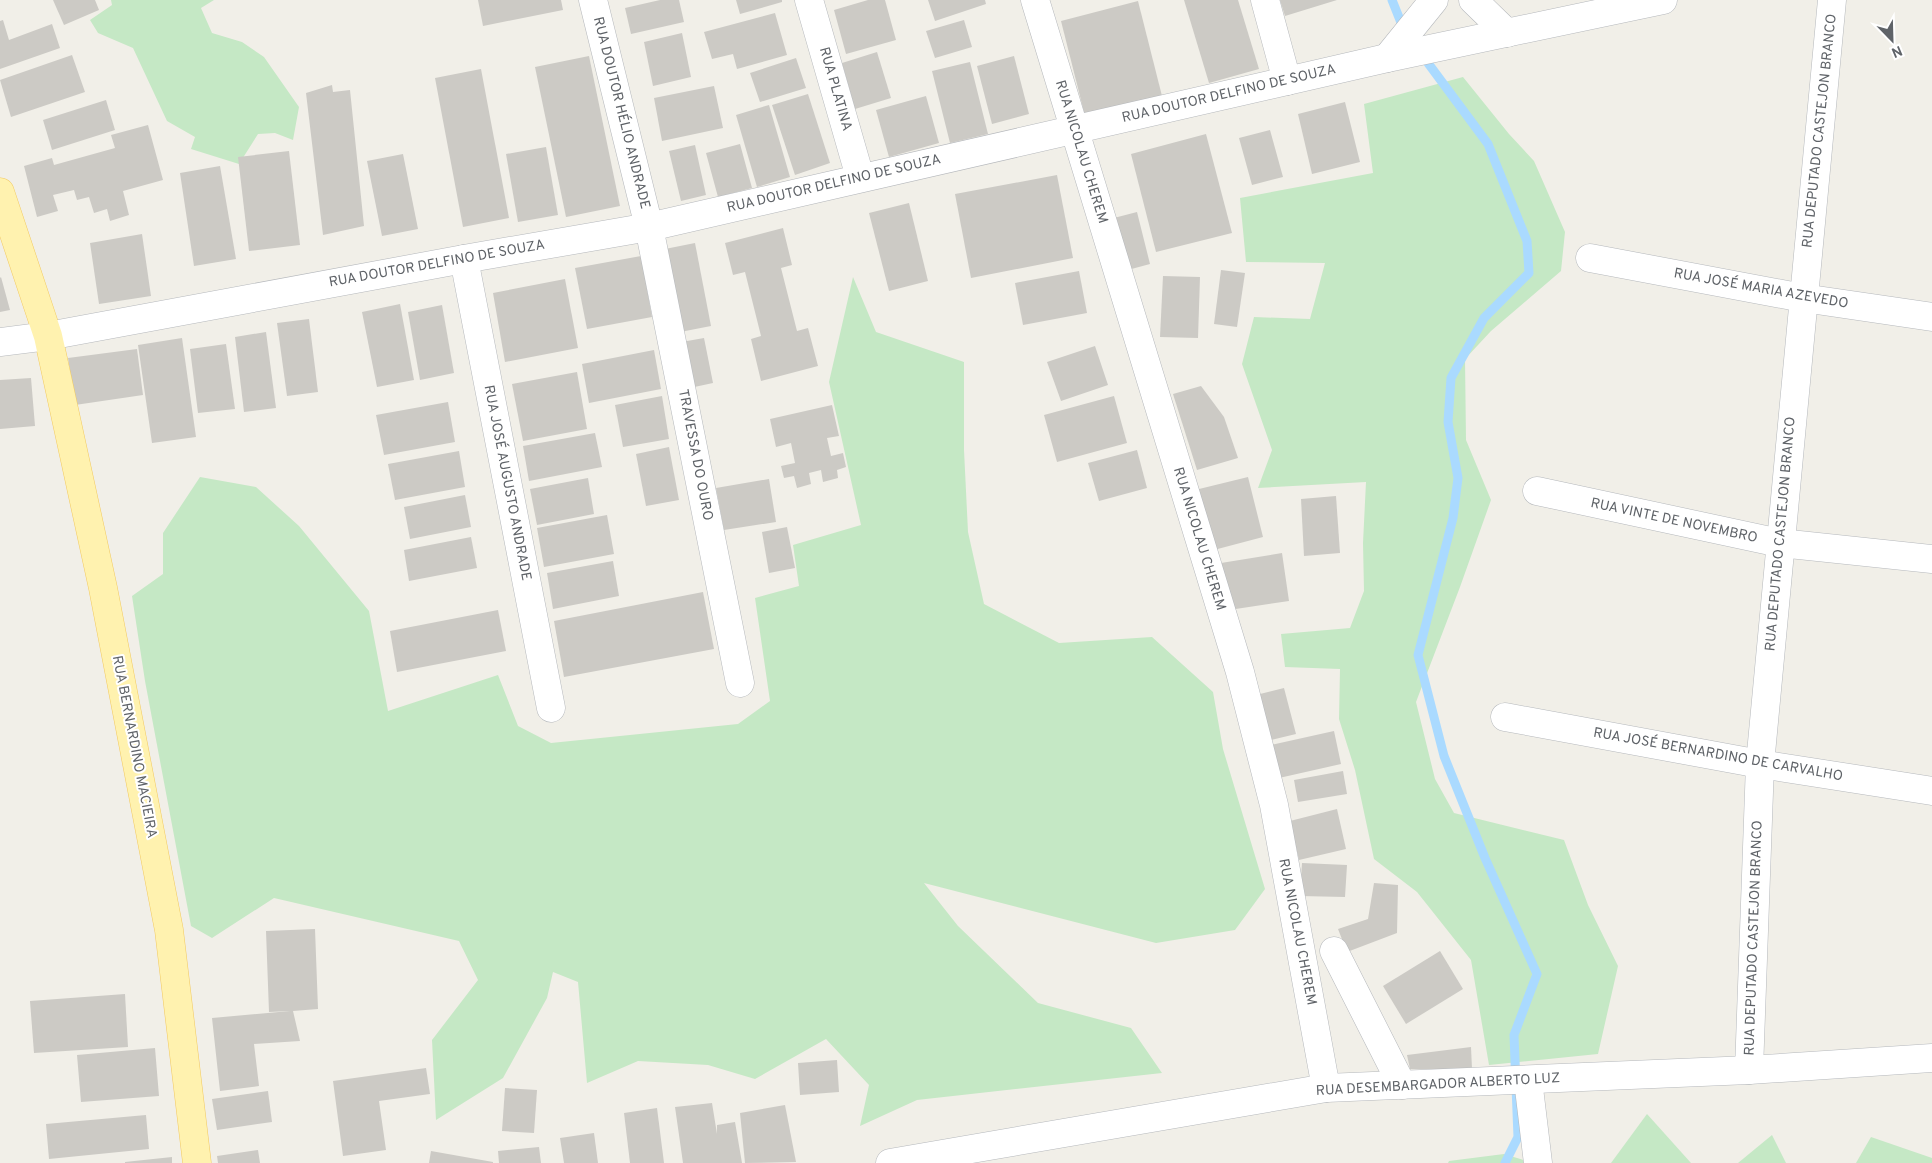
<svg xmlns="http://www.w3.org/2000/svg" width="1932" height="1163" font-family="Overpass,sans-serif">
  <style>
    .green { fill: #c5e8c5 }
    .lines { fill: none; stroke-linecap: round; stroke-linejoin: round }
    .stream { stroke: #aadaff; stroke-width: 9 }
    .building { fill: #cccac5 }
    .minor-casing { stroke: #b5b8bc; stroke-width: 29 }
    .major-casing { stroke: #f2c960; stroke-width: 29 }
    .minor { stroke: #fff; stroke-width: 28 }
    .major { stroke: #fff2af; stroke-width: 28 }
    .labels { text-anchor: middle; dominant-baseline: central; stroke-width: 4; stroke-linejoin: round; paint-order: stroke }
    .street-label { font-size: 14px; fill: #5f6368; stroke: #fff }
  </style>
  <rect width="100%" height="100%" fill="#f1efe8"/>
  <g class="green">
    <path d="M111 0H214L201 8 212 33 242 42 264 57 299 107 293 140 275 133 258 134 239 164 191 149 195 137 167 121 133 48 98 33 90 20 112 5Z"/>
    <path d="M1463 77 1509 134 1534 161 1565 232 1561 271 1491 331 1465 359 1466 440 1491 500 1460 587 1416 702 1435 779 1454 813 1564 840 1588 905 1618 966 1598 1054 1489 1065 1471 960 1417 892 1374 859 1355 770 1339 719 1340 669 1285 667 1281 634 1350 628 1364 591 1363 543 1366 482 1258 488 1272 450 1242 364 1254 317 1310 319 1325 263 1246 262 1240 198 1373 173 1364 104Z"/>
    <path d="M853 277 876 332 964 362V450L968 532 984 604 1059 643 1152 637 1213 692 1223 749 1265 889 1235 930 1156 943 924 883 958 926 1038 1003 1131 1028 1162 1073 917 1100 860 1126 869 1085 826 1039 755 1079 708 1065 638 1061 587 1083 578 982 553 972 547 998 503 1078 436 1120 432 1040 478 980 459 941 274 898 212 938 191 926 145 681 132 596 163 574V533L200 477 256 487 299 526 369 611 388 711 498 675 518 726 551 743 738 724 770 701 755 598 799 586 793 545 861 525 829 382Z"/>
    <path d="M1647 1114 1691 1163H1611Z"/>
    <path d="M1772 1135 1786 1163H1738Z"/>
    <path d="M1871 1137 1932 1158V1163H1856Z"/>
    <path d="M1504 1154 1533 1163H1448L1449 1161Z"/>
  </g>
  <g class="lines">
    <g class="stream">
      <path d="M1392 0 1404 30"/>
      <path d="M1422 55 1488 144 1527 241 1529 273 1484 318 1451 378 1448 422 1458 478 1453 518 1418 655 1444 756 1485 858 1537 974 1514 1035 1518 1137 1505 1163"/>
    </g>
  </g>
  <g class="building">
    <path d="M53 0H95L99 10 64 25Z"/>
    <path d="M478 0H561L563 10 483 26Z"/>
    <path d="M660 0H679L684 22 631 34 625 8Z"/>
    <path d="M736 0H782V2L740 14Z"/>
    <path d="M868 0H885L896 40 846 54 834 10Z"/>
    <path d="M928 0H985L986 4 935 21Z"/>
    <path d="M1184 0H1238L1259 69 1209 83Z"/>
    <path d="M1280 0H1337L1285 16Z"/>
    <path d="M1138 1 1162 96 1085 116 1061 21Z"/>
    <path d="M775 13 787 55 737 69 733 54 712 59 704 32Z"/>
    <path d="M3 20 9 40 52 24 60 48 0 69V21Z"/>
    <path d="M964 20 972 47 935 58 926 31Z"/>
    <path d="M682 33 691 77 653 86 644 42Z"/>
    <path d="M877 52 891 98 855 109 842 63Z"/>
    <path d="M72 55 85 92 11 117 0 80Z"/>
    <path d="M589 56 620 206 566 217 535 67Z"/>
    <path d="M1014 56 1029 114 992 124 977 66Z"/>
    <path d="M796 58 806 88 760 102 750 73Z"/>
    <path d="M970 62 988 134 950 143 932 71Z"/>
    <path d="M481 69 509 218 463 227 435 78Z"/>
    <path d="M332 85 333 92 350 90 364 226 323 235 306 93Z"/>
    <path d="M714 86 723 128 662 141 654 98Z"/>
    <path d="M808 94 830 163 795 175 772 105Z"/>
    <path d="M926 96 939 143 889 157 876 110Z"/>
    <path d="M106 100 115 130 52 150 43 120Z"/>
    <path d="M1345 102 1360 162 1312 174 1298 114Z"/>
    <path d="M769 105 790 177 757 187 736 115Z"/>
    <path d="M148 125 163 180 123 191 129 215 110 221 107 209 94 213 89 197 77 200 74 190 53 195 58 211 37 217 24 166 52 158 54 165 115 148 111 135Z"/>
    <path d="M1270 130 1283 177 1252 185 1239 138Z"/>
    <path d="M1206 134 1232 233 1156 252 1131 154Z"/>
    <path d="M740 144 752 188 718 197 706 153Z"/>
    <path d="M695 145 706 195 681 201 669 151Z"/>
    <path d="M546 147 558 215 518 222 506 154Z"/>
    <path d="M289 151 300 245 249 251 238 157Z"/>
    <path d="M403 154 418 229 382 236 367 161Z"/>
    <path d="M220 166 236 259 194 266 180 173Z"/>
    <path d="M1057 175 1073 258 971 278 955 194Z"/>
    <path d="M909 203 928 281 889 291 869 213Z"/>
    <path d="M1137 212 1150 264 1124 271 1110 219Z"/>
    <path d="M783 228 792 265 781 268 797 331 808 328 818 366 761 381 751 339 761 336 745 272 733 275 725 243Z"/>
    <path d="M142 234 151 296 99 304 90 243Z"/>
    <path d="M695 243 711 326 675 333 660 250Z"/>
    <path d="M641 256 652 317 587 329 575 268Z"/>
    <path d="M1221 270 1245 273 1237 327 1214 324Z"/>
    <path d="M1079 271 1087 313 1023 325 1015 283Z"/>
    <path d="M1163 276 1200 277 1198 338 1160 337Z"/>
    <path d="M1 277 10 310 0 312V278Z"/>
    <path d="M565 279 578 348 505 362 493 293Z"/>
    <path d="M400 304 414 380 377 387 362 312Z"/>
    <path d="M442 305 454 373 420 380 408 312Z"/>
    <path d="M309 319 318 392 287 396 277 323Z"/>
    <path d="M266 332 276 408 244 412 235 337Z"/>
    <path d="M182 338 196 437 152 443 138 345Z"/>
    <path d="M704 338 713 383 685 389 676 343Z"/>
    <path d="M226 344 235 409 198 413 190 349Z"/>
    <path d="M1095 346 1108 385 1061 401 1047 362Z"/>
    <path d="M137 349 143 395 75 405 68 358Z"/>
    <path d="M654 350 661 389 589 403 582 364Z"/>
    <path d="M577 372 587 429 523 441 512 384Z"/>
    <path d="M31 378 35 426 0 429V380Z"/>
    <path d="M1201 386 1224 417 1238 458 1197 470 1173 394Z"/>
    <path d="M662 396 669 439 623 447 615 405Z"/>
    <path d="M1114 396 1127 443 1057 462 1044 415Z"/>
    <path d="M448 402 455 442 384 455 376 415Z"/>
    <path d="M832 405 839 436 827 438 831 456 843 453 846 467 837 470 838 478 823 482 821 470 809 473 811 484 797 488 794 476 784 478 781 466 795 463 791 443 776 447 770 419Z"/>
    <path d="M595 433 602 467 529 481 523 446Z"/>
    <path d="M669 447 679 500 646 506 636 454Z"/>
    <path d="M1137 450 1147 488 1099 501 1088 463Z"/>
    <path d="M459 451 465 487 395 500 388 464Z"/>
    <path d="M1248 477 1263 537 1210 551 1195 490Z"/>
    <path d="M588 478 594 514 537 525 530 489Z"/>
    <path d="M769 479 776 522 724 530 716 488Z"/>
    <path d="M465 495 471 527 410 539 404 507Z"/>
    <path d="M1336 496 1340 553 1304 556 1301 499Z"/>
    <path d="M607 515 614 554 544 567 537 528Z"/>
    <path d="M787 527 795 568 769 573 762 532Z"/>
    <path d="M471 537 477 568 409 581 404 550Z"/>
    <path d="M1282 553 1289 601 1229 610 1221 563Z"/>
    <path d="M613 561 619 596 553 609 547 573Z"/>
    <path d="M703 592 714 649 564 677 554 621Z"/>
    <path d="M498 610 506 651 397 672 390 631Z"/>
    <path d="M1284 688 1296 734 1267 741 1256 695Z"/>
    <path d="M1334 731 1341 764 1279 778 1271 745Z"/>
    <path d="M1343 771 1347 794 1298 802 1294 780Z"/>
    <path d="M1337 809 1346 849 1299 860 1290 821Z"/>
    <path d="M1302 863 1347 865 1345 897 1300 896Z"/>
    <path d="M1374 883 1398 885 1397 933 1347 952 1338 929 1368 919Z"/>
    <path d="M315 929 318 1009 293 1011 300 1041 254 1044 259 1086 220 1091 212 1018 290 1011 269 1012 266 931Z"/>
    <path d="M1440 951 1463 989 1406 1024 1383 986Z"/>
    <path d="M125 994 128 1047 34 1053 30 1001Z"/>
    <path d="M1471 1047 1472 1069H1410L1407 1055Z"/>
    <path d="M155 1048 159 1096 81 1102 77 1055Z"/>
    <path d="M837 1060 839 1092 800 1095 798 1063Z"/>
    <path d="M426 1068 430 1094 379 1101 386 1150 343 1156 333 1081Z"/>
    <path d="M505 1088 537 1090 534 1133 502 1131Z"/>
    <path d="M268 1091 272 1122 217 1130 212 1099Z"/>
    <path d="M712 1103 717 1134V1125L735 1122 742 1163H683L675 1107Z"/>
    <path d="M785 1105 796 1162 745 1163 740 1113Z"/>
    <path d="M657 1108 664 1163H630L624 1113Z"/>
    <path d="M146 1115 149 1149 49 1159 46 1124Z"/>
    <path d="M594 1133 598 1163H564L560 1138Z"/>
    <path d="M539 1147 541 1163H499L498 1151Z"/>
    <path d="M258 1150 260 1163H218L217 1156Z"/>
    <path d="M431 1151 493 1162V1163H429Z"/>
    <path d="M172 1157V1163H125V1162Z"/>
  </g>
  <g class="lines">
    <defs>
      <g id="minor">
        <path d="M593 0 649 227 740 683"/>
        <path d="M809 0 860 177"/>
        <path d="M1035 0 1240 672 1274 805 1326 1088"/>
        <path d="M1265 0 1287 81"/>
        <path d="M1473 0 1507 33"/>
        <path d="M1387 58 1434 0"/>
        <path d="M1590 258 1803 298 1932 317"/>
        <path d="M464 259 551 708"/>
        <path d="M0 342 48 336 464 259 649 227 1387 58 1663 0"/>
        <path d="M1537 491 1780 543 1932 559"/>
        <path d="M1505 717 1760 764 1932 791"/>
        <path d="M1334 951 1402 1085"/>
        <path d="M1749 1070 1760 764 1832 0"/>
        <path d="M1528 1080 1538 1163"/>
        <path d="M890 1163 1326 1088 1749 1070 1932 1058"/>
      </g>
      <path id="major" d="M0 192 48 336 103 588 169 930 197 1163"/>
    </defs>
    <use href="#minor" class="minor-casing"/>
    <use href="#major" class="major-casing"/>
    <use href="#minor" class="minor"/>
    <use href="#major" class="major"/>
  </g>
  <g class="labels">
    <g class="street-label">
      <text transform="translate(835 89) rotate(74)">RUA PLATINA</text>
      <text transform="translate(1229 94) rotate(-13)">RUA DOUTOR DELFINO DE SOUZA</text>
      <text transform="translate(621 113) rotate(76)">RUA DOUTOR HÉLIO ANDRADE</text>
      <text transform="translate(1820 131) rotate(-84)">RUA DEPUTADO CASTEJON BRANCO</text>
      <text transform="translate(1081 152) rotate(73)">RUA NICOLAU CHEREM</text>
      <text transform="translate(834 184) rotate(-13)">RUA DOUTOR DELFINO DE SOUZA</text>
      <text transform="translate(437 264) rotate(-10)">RUA DOUTOR DELFINO DE SOUZA</text>
      <text transform="translate(1761 289) rotate(10)">RUA JOSÉ MARIA AZEVEDO</text>
      <text transform="translate(695 455) rotate(79)">TRAVESSA DO OURO</text>
      <text transform="translate(507 483) rotate(79)">RUA JOSÉ AUGUSTO ANDRADE</text>
      <text transform="translate(1674 521) rotate(12)">RUA VINTE DE NOVEMBRO</text>
      <text transform="translate(1781 534) rotate(-85)">RUA DEPUTADO CASTEJON BRANCO</text>
      <text transform="translate(1199 539) rotate(73)">RUA NICOLAU CHEREM</text>
      <text transform="translate(134 747) rotate(79)">RUA BERNARDINO MACIEIRA</text>
      <text transform="translate(1718 755) rotate(10)">RUA JOSÉ BERNARDINO DE CARVALHO</text>
      <text transform="translate(1297 932) rotate(79)">RUA NICOLAU CHEREM</text>
      <text transform="translate(1754 938) rotate(-88)">RUA DEPUTADO CASTEJON BRANCO</text>
      <text transform="translate(1438 1085) rotate(-3)">RUA DESEMBARGADOR ALBERTO LUZ</text>
    </g>
  </g>
  <g transform="translate(1892 40) rotate(157)" stroke="#ffffff" stroke-width="4" paint-order="stroke">
  <path d="M0-4L9 19L0 12L-9 19Z" fill="#5f6368"/>
  <text y="-8" font-size="14" font-weight="bold" text-anchor="middle" fill="#5f6368">N</text>
  </g>
</svg>
